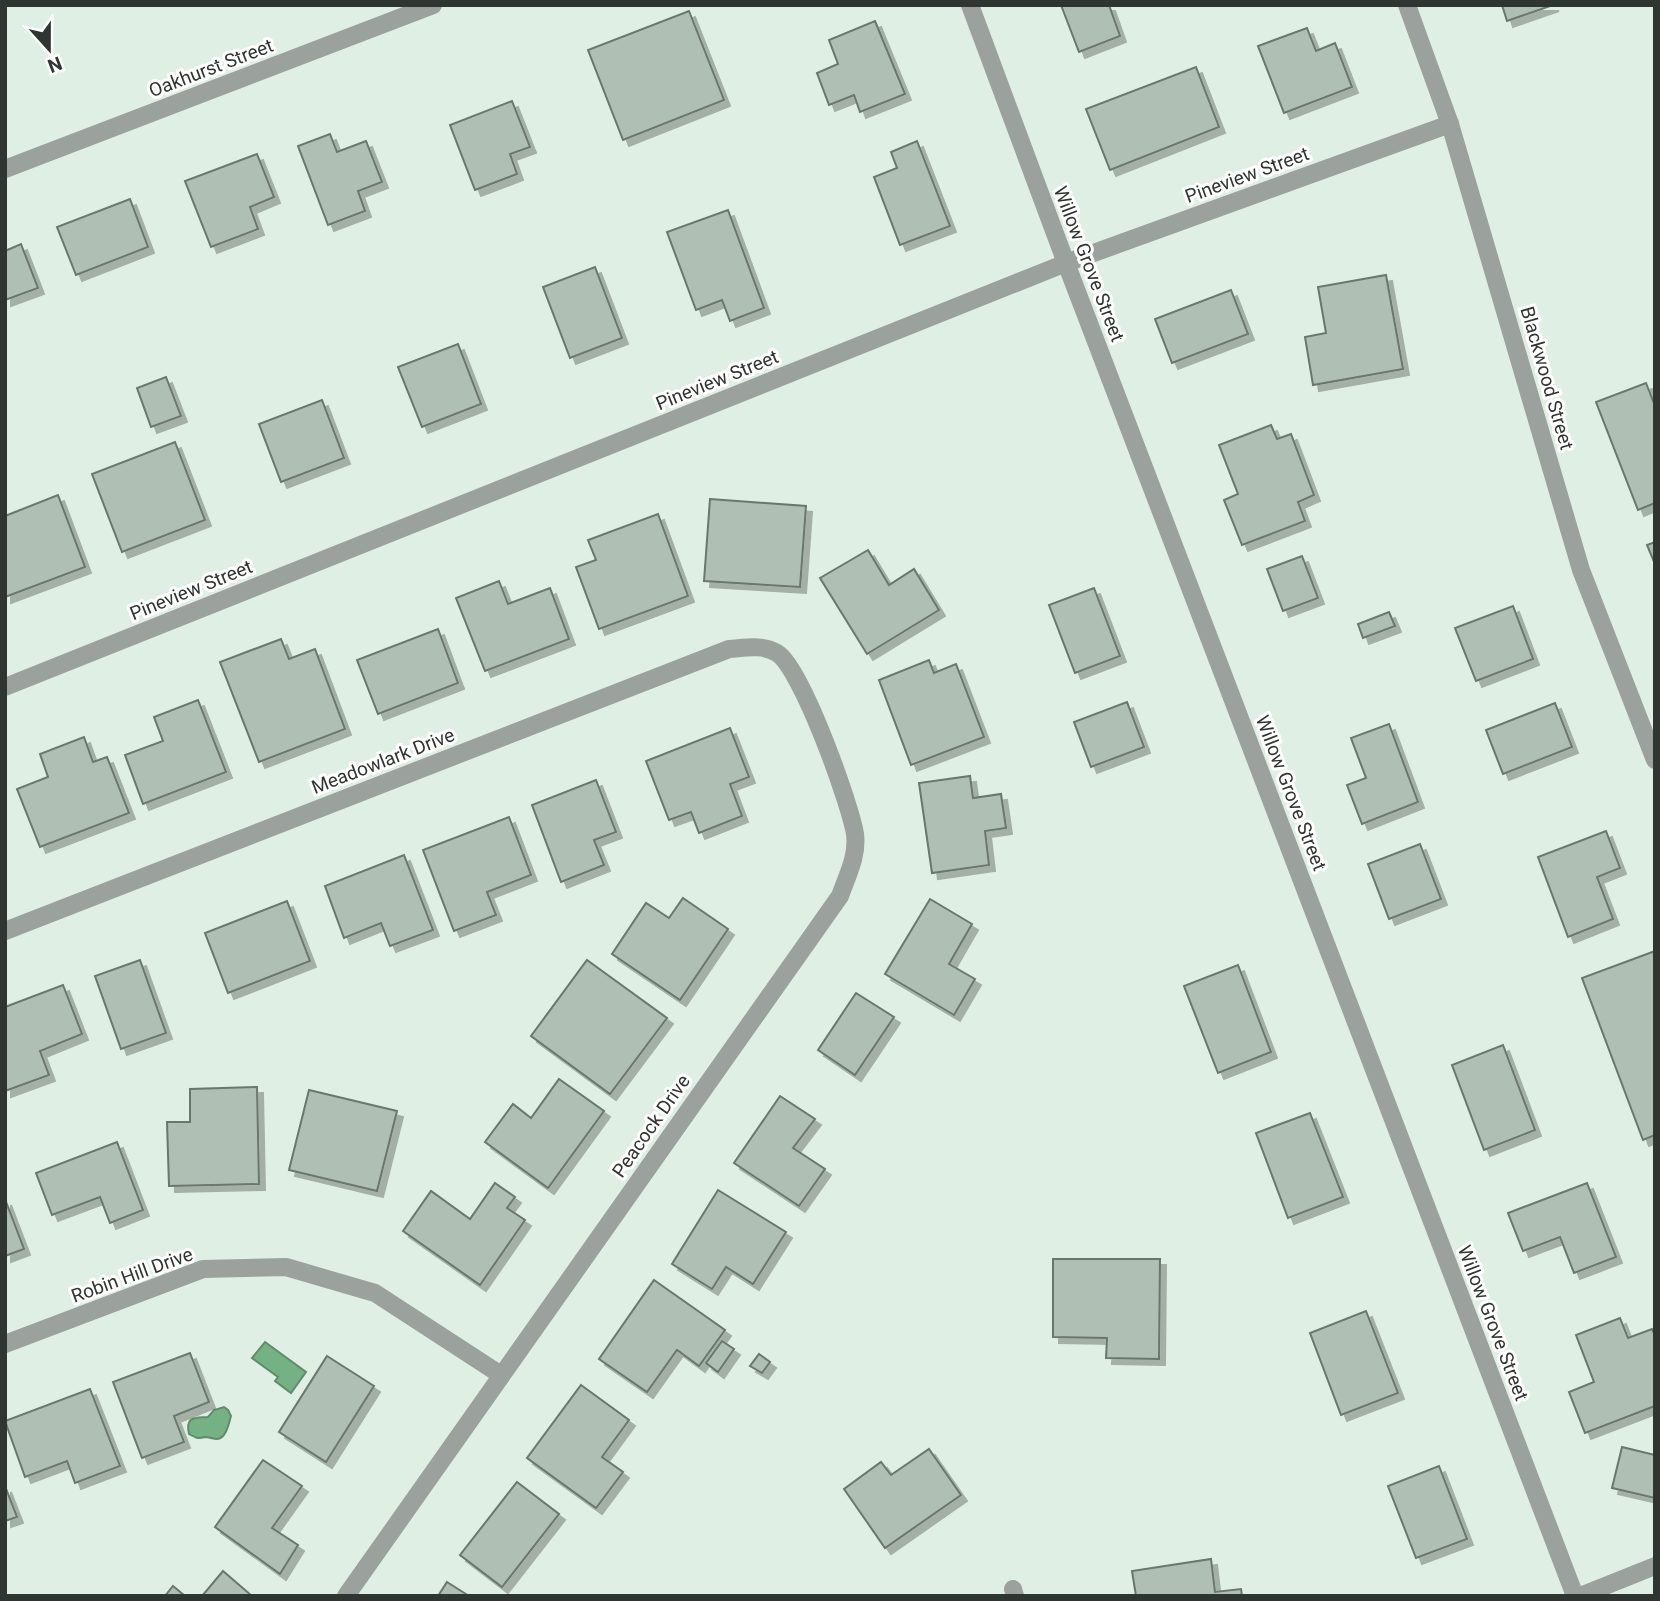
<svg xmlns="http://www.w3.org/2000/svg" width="1660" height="1601" font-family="Roboto,sans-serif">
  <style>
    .water { fill: #74b284; stroke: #5f8c6b; stroke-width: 2 }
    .building { fill: #b0bfb3; stroke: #69776c; stroke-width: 2; filter: url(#shadow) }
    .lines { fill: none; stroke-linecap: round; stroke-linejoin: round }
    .minor { stroke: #9ba19c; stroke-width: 18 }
    .labels { text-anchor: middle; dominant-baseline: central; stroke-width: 6; stroke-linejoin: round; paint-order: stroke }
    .street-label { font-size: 19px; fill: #2f3530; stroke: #fff }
  </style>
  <defs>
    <filter id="shadow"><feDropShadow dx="6" dy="6" stdDeviation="0" flood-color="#0004"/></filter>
  </defs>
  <rect width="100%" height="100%" fill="#e0efe3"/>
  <g class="water">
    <path d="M265 1342 306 1372 291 1393 275 1381 278 1377 252 1358Z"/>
    <path d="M224 1407 228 1410 231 1416C229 1423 226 1439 217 1439 213 1439 209 1437 205 1437 198 1439 196 1438 189 1434 185 1416 195 1418 208 1417L214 1410Z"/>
  </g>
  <g class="building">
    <path d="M1061 5H1109L1120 36 1079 52Z"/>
    <path d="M1502 5H1553L1507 21Z"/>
    <path d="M689 11 724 100 623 140 588 50Z"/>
    <path d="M875 21 905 94 860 112 854 95 829 105 817 73 838 64 829 40Z"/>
    <path d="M1307 28 1316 51 1335 43 1352 87 1284 113 1258 46Z"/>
    <path d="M1196 67 1219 127 1110 170 1086 109Z"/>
    <path d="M512 101 530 147 510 154 517 174 475 190 450 125Z"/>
    <path d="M330 134 337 152 366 141 382 182 358 191 365 211 328 225 298 146Z"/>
    <path d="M917 141 950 226 900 245 874 177 897 168 891 152Z"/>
    <path d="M257 154 274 197 250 207 258 229 211 247 185 181Z"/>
    <path d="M130 199 148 247 76 275 57 227Z"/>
    <path d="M728 210 764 308 730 321 722 300 696 310 667 232Z"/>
    <path d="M21 244 38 288 5 300V251Z"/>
    <path d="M595 267 622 338 570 358 543 287Z"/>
    <path d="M1386 275 1403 369 1313 385 1305 337 1326 333 1318 287Z"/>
    <path d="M1231 290 1248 334 1172 363 1155 319Z"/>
    <path d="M458 344 481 404 422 427 398 367Z"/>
    <path d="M166 377 181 416 151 427 137 388Z"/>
    <path d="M1646 383 1655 406V503L1638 510 1596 402Z"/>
    <path d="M322 400 344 458 281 482 259 424Z"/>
    <path d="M1271 425 1277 439 1291 434 1314 495 1298 502 1305 521 1242 545 1224 500 1238 494 1219 445Z"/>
    <path d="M175 442 205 520 122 552 92 474Z"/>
    <path d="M58 495 85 567 5 597V516Z"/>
    <path d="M710 499 806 506 800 587 704 581Z"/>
    <path d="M658 514 688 596 599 629 576 567 596 560 588 540Z"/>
    <path d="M1655 542V564L1647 545Z"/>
    <path d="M868 550 889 585 914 569 939 610 867 654 820 578Z"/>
    <path d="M1302 556 1318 598 1283 611 1267 569Z"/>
    <path d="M499 581 508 604 550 588 569 639 485 671 456 598Z"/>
    <path d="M1094 588 1120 656 1075 673 1049 605Z"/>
    <path d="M1513 606 1533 659 1476 681 1455 628Z"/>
    <path d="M1389 612 1395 626 1363 638 1358 624Z"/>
    <path d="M438 629 458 683 378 714 357 660Z"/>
    <path d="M281 639 289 659 315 649 345 729 259 762 220 662Z"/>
    <path d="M929 660 934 673 956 664 984 737 911 765 879 680Z"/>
    <path d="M198 700 226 772 143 804 125 755 163 741 154 717Z"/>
    <path d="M1127 702 1144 747 1091 767 1074 722Z"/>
    <path d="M1555 703 1572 747 1503 774 1486 730Z"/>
    <path d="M1389 724 1418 802 1362 824 1347 785 1366 778 1351 738Z"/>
    <path d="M730 728 749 777 730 784 742 816 699 833 691 812 669 820 646 761Z"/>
    <path d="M84 737 93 762 107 757 129 813 40 847 17 789 48 777 40 754Z"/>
    <path d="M970 776 973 798 1001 794 1006 828 985 831 989 865 932 873 919 783Z"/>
    <path d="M596 780 616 832 594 840 604 865 561 882 532 805Z"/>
    <path d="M509 817 531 875 487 892 496 915 454 931 423 850Z"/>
    <path d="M1606 831 1620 868 1597 877 1613 919 1568 937 1538 857Z"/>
    <path d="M1420 844 1441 899 1389 919 1368 864Z"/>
    <path d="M404 855 433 930 390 946 381 923 344 938 325 886Z"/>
    <path d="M683 898 728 929 680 1000 612 954 646 903 669 918Z"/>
    <path d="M930 899 972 924 949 964 975 979 954 1015 885 974Z"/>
    <path d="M287 901 310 961 228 993 205 933Z"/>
    <path d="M1655 951V1135L1643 1140 1582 978Z"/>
    <path d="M140 960 166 1033 121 1049 95 976Z"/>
    <path d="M587 960 667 1018 610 1094 531 1036Z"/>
    <path d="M1238 965 1271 1052 1218 1073 1184 986Z"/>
    <path d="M63 985 82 1034 40 1051 49 1075 5 1091V1007Z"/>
    <path d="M856 993 894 1017 855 1075 818 1050Z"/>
    <path d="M1503 1045 1535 1130 1484 1150 1452 1065Z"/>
    <path d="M559 1079 604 1111 548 1188 485 1142 513 1104 531 1118Z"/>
    <path d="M257 1087 259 1184 169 1186 167 1122H190V1089Z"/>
    <path d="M309 1090 397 1111 377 1191 289 1170Z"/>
    <path d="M780 1096 815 1119 793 1148 825 1169 799 1206 734 1163Z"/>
    <path d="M1310 1113 1343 1197 1288 1218 1256 1133Z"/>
    <path d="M117 1142 143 1210 110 1223 100 1197 52 1215 36 1173Z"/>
    <path d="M495 1183 515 1197 507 1208 525 1220 480 1285 403 1231 431 1191 470 1219Z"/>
    <path d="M1587 1183 1616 1257 1574 1273 1560 1237 1523 1251 1508 1213Z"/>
    <path d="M718 1190 786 1232 753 1284 726 1267 712 1289 672 1264Z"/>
    <path d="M5 1199 24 1249 5 1256Z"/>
    <path d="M1053 1259H1160L1159 1359 1106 1358 1107 1338 1053 1337Z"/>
    <path d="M654 1280 725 1330 699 1366 677 1350 647 1392 599 1359Z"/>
    <path d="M1366 1311 1398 1393 1341 1415 1310 1333Z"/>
    <path d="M1620 1318 1628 1338 1652 1329 1655 1335V1406L1585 1433 1569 1392 1594 1382 1576 1335Z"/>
    <path d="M722 1341 734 1349 718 1372 706 1363Z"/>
    <path d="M190 1353 209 1402 174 1416 184 1442 142 1458 113 1382Z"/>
    <path d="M759 1354 770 1362 762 1373 750 1366Z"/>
    <path d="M327 1356 374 1386 326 1462 279 1432Z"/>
    <path d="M581 1385 629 1420 602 1457 623 1472 596 1508 527 1458Z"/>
    <path d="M90 1389 120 1466 75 1483 67 1461 25 1477 5 1421Z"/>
    <path d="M1622 1447 1655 1455V1498L1612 1488Z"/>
    <path d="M929 1449 961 1495 885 1548 844 1489 881 1462 891 1475Z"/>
    <path d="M263 1460 302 1486 272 1528 298 1545 280 1574 215 1527Z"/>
    <path d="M1439 1466 1467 1539 1416 1558 1388 1486Z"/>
    <path d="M517 1482 559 1514 502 1587 460 1555Z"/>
    <path d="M5 1486 17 1517 5 1521Z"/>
    <path d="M1211 1559 1215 1592 1241 1589 1242 1596H1136L1132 1571Z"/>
    <path d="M223 1571 252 1596H202Z"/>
    <path d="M447 1582 469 1596H438Z"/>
    <path d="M173 1586 185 1596H165Z"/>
  </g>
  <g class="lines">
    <g class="minor">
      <path d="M970 5 1066 263 1575 1596"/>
      <path d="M1407 5 1450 124 1581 570 1655 760"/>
      <path d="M5 169 433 5"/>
      <path d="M5 687 1066 263 1450 124"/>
      <path d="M5 931 729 649C745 648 762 644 777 653 801 667 850 803 855 834 858 856 847 876 840 896L346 1596"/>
      <path d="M5 1344 203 1269 286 1267 375 1293 501 1375"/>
      <path d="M1013 1589 1015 1596"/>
      <path d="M1580 1596 1655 1566"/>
    </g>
  </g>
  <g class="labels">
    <g class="street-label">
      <text transform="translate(211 68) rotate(-21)">Oakhurst Street</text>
      <text transform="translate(1247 175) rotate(-20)">Pineview Street</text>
      <text transform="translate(1089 264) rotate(69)">Willow Grove Street</text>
      <text transform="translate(1547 378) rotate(74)">Blackwood Street</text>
      <text transform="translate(717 380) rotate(-22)">Pineview Street</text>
      <text transform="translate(191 590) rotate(-22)">Pineview Street</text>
      <text transform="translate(383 761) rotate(-21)">Meadowlark Drive</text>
      <text transform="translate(1291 793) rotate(69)">Willow Grove Street</text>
      <text transform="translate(651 1126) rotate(-55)">Peacock Drive</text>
      <text transform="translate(132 1275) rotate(-20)">Robin Hill Drive</text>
      <text transform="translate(1493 1323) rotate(69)">Willow Grove Street</text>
    </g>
  </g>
  <rect width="1660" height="1601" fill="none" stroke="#2f3530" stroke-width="14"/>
  <g transform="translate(49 49) rotate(159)" stroke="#ffffff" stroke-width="5" paint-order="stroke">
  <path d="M0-5L12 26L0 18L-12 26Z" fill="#2f3530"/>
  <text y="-10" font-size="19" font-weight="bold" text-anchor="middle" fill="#2f3530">N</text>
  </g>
</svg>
